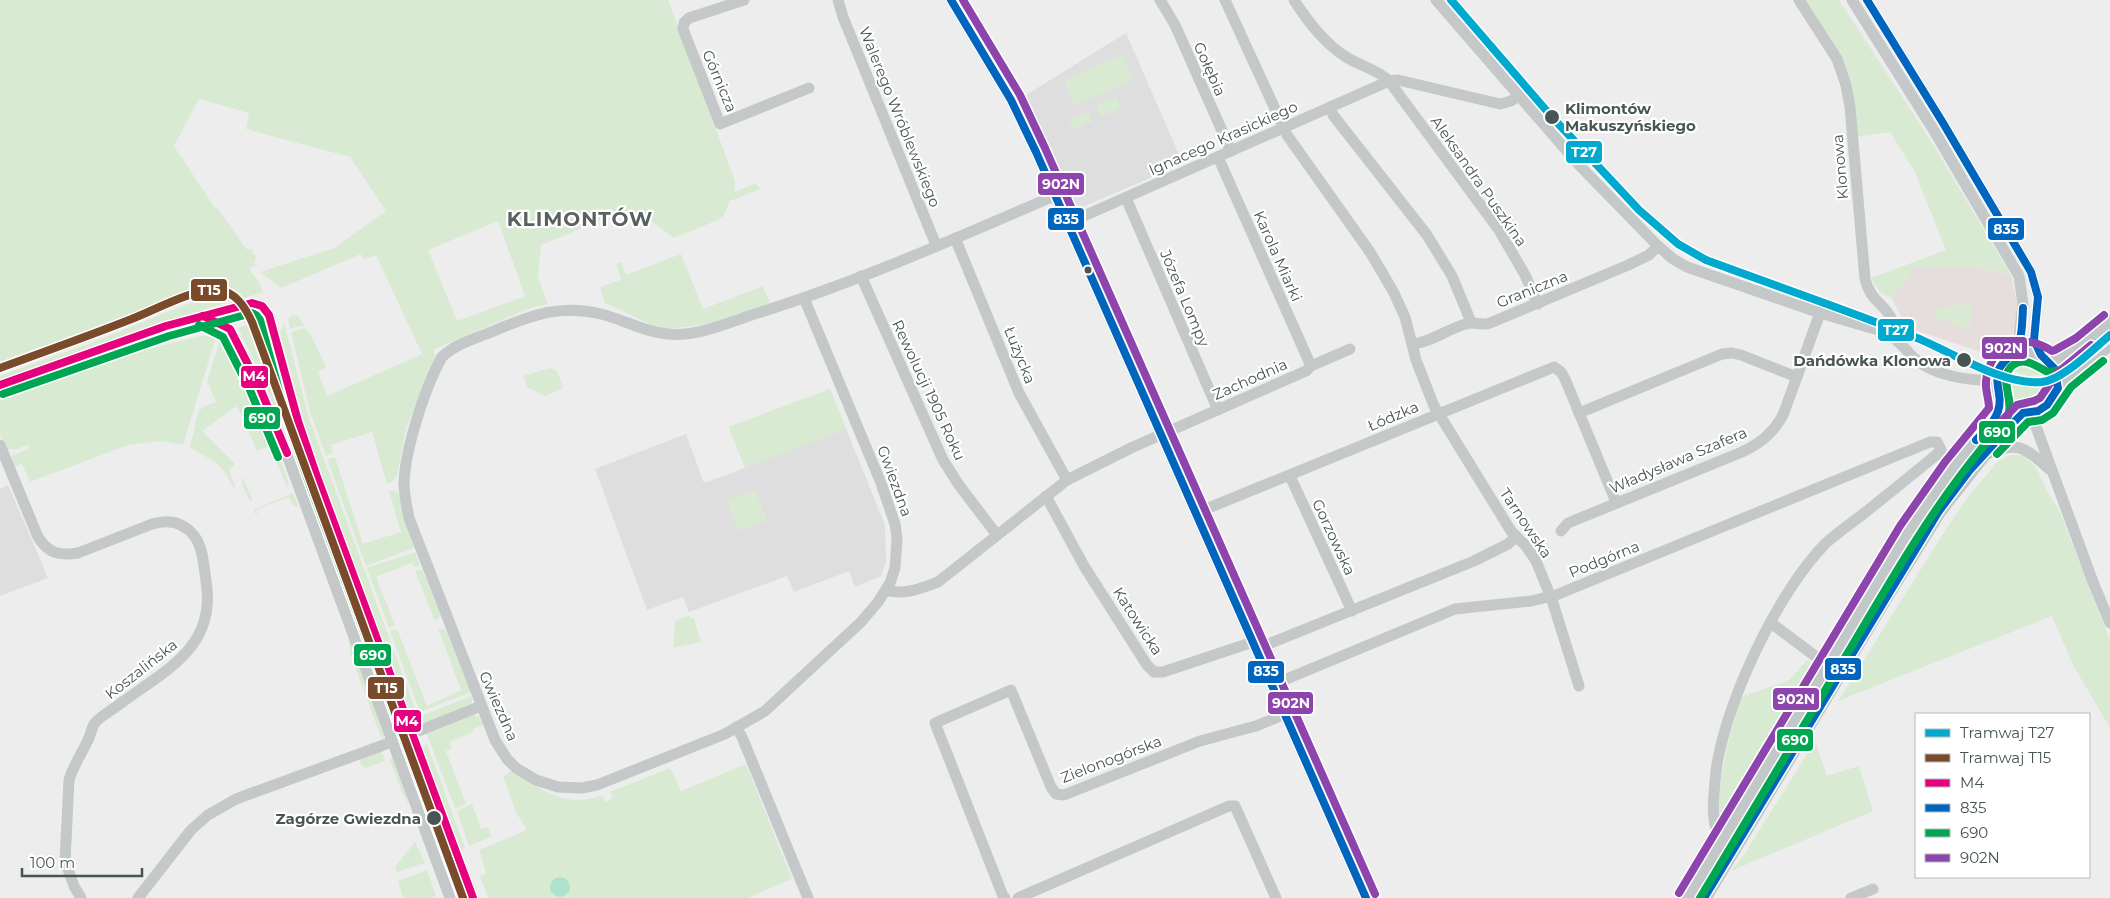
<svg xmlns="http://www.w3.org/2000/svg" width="2110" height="898" font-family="Montserrat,sans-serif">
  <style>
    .commercial { fill: #e5dedd }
    .education { fill: #dfdedf }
    .green { fill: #d9ead3; fill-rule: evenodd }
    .water { fill: #ade3cc }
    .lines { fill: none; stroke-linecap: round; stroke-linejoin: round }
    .minor { stroke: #c4c8c8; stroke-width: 11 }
    .major { stroke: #c2c7c7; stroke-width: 15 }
    .bus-1-casing { stroke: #fff; stroke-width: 11 }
    .bus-2-casing { stroke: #fff; stroke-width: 11 }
    .bus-3-casing { stroke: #fff; stroke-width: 11 }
    .bus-4-casing { stroke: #fff; stroke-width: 11 }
    .bus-1 { stroke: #e5007d; stroke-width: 8 }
    .bus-2 { stroke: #0065bd; stroke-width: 8 }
    .bus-3 { stroke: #00a651; stroke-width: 8 }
    .bus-4 { stroke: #8e44ad; stroke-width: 8 }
    .tram-1-casing { stroke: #fff; stroke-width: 11 }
    .tram-2-casing { stroke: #fff; stroke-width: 11 }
    .tram-1 { stroke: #00a9ce; stroke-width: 8 }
    .tram-2 { stroke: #7a4b2a; stroke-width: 8 }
    .stop-dot { fill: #475654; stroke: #fff; stroke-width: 2 }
    .labels { text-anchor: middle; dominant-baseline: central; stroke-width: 4.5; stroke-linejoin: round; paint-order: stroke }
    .street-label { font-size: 15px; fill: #475654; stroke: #fff }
    .stop-label { font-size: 15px; font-weight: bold; fill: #475654; stroke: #fff; text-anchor: end }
    .district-label { font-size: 20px; font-weight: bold; letter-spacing: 1px; fill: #59605f; stroke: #fff }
    .line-badge { stroke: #fff; stroke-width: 2 }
    .badge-label { font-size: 14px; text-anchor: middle; font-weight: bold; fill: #fff }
  </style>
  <rect width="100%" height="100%" fill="#ededed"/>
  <path class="commercial" d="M1914 267H1979L2011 275 2018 307 2011 341 2003 351 1984 353 1912 329 1905 324 1892 299Z"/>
  <g class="education">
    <path d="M1126 33 1183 164 1073 211 1045 146 1021 98Z"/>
    <path d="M830 389 885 525 886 561 881 576 855 587 849 571 794 592 787 576 689 612 683 597 647 610 595 469 686 434 704 483 745 468 729 427Z"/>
    <path d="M8 485 48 578 0 596V489Z"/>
  </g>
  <g class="green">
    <path d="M0 0H668L735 181 734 192 754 184 757 185 760 189 730 201 724 215 718 220 674 238 650 220 621 212 541 245 538 277 548 304 530 308 433 350 436 358 406 428 397 476 392 482 387 484 372 432 331 445 333 453 326 456 310 412 291 332 305 328 310 333 326 367 318 372 327 396 422 354 376 255 364 260 361 254 281 288 260 272 334 248 386 211 350 157 246 129 249 113 199 99 174 146 215 208 217 207 246 249H251L257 257 254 261 256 265 249 269 260 284 263 293 242 298C231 289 222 286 209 285L0 362ZM498 221 525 296 457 321 428 250Z"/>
    <path d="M1804 0H1839L1931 141 2011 275 1979 267H1914L1892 299 1880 292 1871 278 1946 250 1914 170 1890 132 1858 137 1850 82Z"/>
    <path d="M1122 55 1133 80 1075 105 1064 80Z"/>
    <path d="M1116 97 1121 108 1101 117 1096 106Z"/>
    <path d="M1088 112 1092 121 1074 130 1069 120Z"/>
    <path d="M681 254 703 309 763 286 770 304C730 317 690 334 647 326L648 323 605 303 600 287 621 280 616 264 621 262 626 275Z"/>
    <path d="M210 298 226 303 135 331 0 380V376L96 341 200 299Z"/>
    <path d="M1965 304H1968L1973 308 1969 330 1935 317 1936 309Z"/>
    <path d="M293 315 298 316 304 325 290 329 288 319Z"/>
    <path d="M264 320 285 400 321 500 254 323Z"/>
    <path d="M284 323 309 418 421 725 414 723 411 719 309 439 280 332Z"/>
    <path d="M247 325 323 529 321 530 398 735 394 732 282 427 269 393 238 328Z"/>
    <path d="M192 326H204L198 333 134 348 4 395 3 392C17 386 31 379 45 373 93 353 142 338 192 326Z"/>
    <path d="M201 336 216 337 183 445 162 441 128 445 30 482 22 464 14 467 10 457 29 448 28 445 14 450 13 449 6 450 0 434V401L132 353Z"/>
    <path d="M225 336 231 345 266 417 281 453Z"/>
    <path d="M220 340 226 346 282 465 289 483 287 487 270 446 257 451 237 406 202 431 235 464 229 470 235 486 234 489 224 471 214 461 190 448 198 412 204 406 216 402 207 381Z"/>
    <path d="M2021 358 2037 361 2048 373 2029 376 2006 369 2015 361Z"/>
    <path d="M550 368 556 370 563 386 562 389 545 396 527 387 523 376Z"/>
    <path d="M2003 377 2028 385 2050 384V386C2042 416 2000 408 2003 377Z"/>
    <path d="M830 389 846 429 745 468 729 427Z"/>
    <path d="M2010 455H2024L2037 469 2046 489 2060 512 2110 640V728L2073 665 2052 616 1838 701 1943 534 1964 502 1998 461Z"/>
    <path d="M335 457 363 544 401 532 389 491 393 490 399 494 414 548 366 566 327 459Z"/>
    <path d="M242 476 253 501 249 500 242 484Z"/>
    <path d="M755 490 767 520 738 531 727 500Z"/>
    <path d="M293 493 298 506 294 507 289 497 256 510 258 514 254 513 255 509Z"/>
    <path d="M415 552 420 565 414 567 412 563 376 577 395 625 389 628 367 568Z"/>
    <path d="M422 569 441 616 435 621 415 571Z"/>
    <path d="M688 616 694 619 701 642 673 648 675 621Z"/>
    <path d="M366 621 405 731 404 733 364 622Z"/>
    <path d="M438 628 446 630 471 692 420 712 390 631 397 629 427 706 461 690Z"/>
    <path d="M348 634 385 733 382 740 350 653Z"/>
    <path d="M1807 660 1812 664 1718 822 1721 778 1728 742 1741 697 1789 680Z"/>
    <path d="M472 696V703L467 707 424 724 421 716Z"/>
    <path d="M473 714 479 717 483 725 473 729V732L450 742 452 748 446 751 466 804 455 808 426 732Z"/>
    <path d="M1815 741 1827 776 1859 766 1873 811 1731 871 1744 855Z"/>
    <path d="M427 744 465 848 459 850 421 747Z"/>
    <path d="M381 750 385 761 365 768 361 765 360 759Z"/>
    <path d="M414 750 436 812 434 813 411 751Z"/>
    <path d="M405 753 442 856 440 857 402 755Z"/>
    <path d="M394 758 405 789 408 806 389 759Z"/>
    <path d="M746 764 792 879 748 898H488L480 876 486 873 479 850 527 830 517 814 503 777 511 771C543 789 565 810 602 795L606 802 613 798 610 792 670 768 681 791Z"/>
    <path d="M472 804 481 829 488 827 491 837 469 846 457 811Z"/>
    <path d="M415 842 425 863 397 872 395 867Z"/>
    <path d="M427 870 436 896 430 898H403L398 881Z"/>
  </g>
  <circle class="water" cx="560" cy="887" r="10"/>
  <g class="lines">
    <g class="minor">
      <path d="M744 0 689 18 684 23 683 29 720 124 809 88"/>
      <path d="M838 0 843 17 936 245"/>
      <path d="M951 0 1011 100 1036 152 1366 898"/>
      <path d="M1160 0 1175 25 1231 151"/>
      <path d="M1225 0 1287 135 1370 252 1393 291 1405 317 1416 360 1434 406 1511 531 1526 546 1536 561 1552 600 1579 686"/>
      <path d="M1294 0C1308 22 1324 43 1346 57 1360 66 1377 69 1389 81L1398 80 1500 104 1511 101 1518 96"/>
      <path d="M1436 0 1579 165 1658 246 1673 259 1687 267 1820 313 1885 332C1897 338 1905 349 1914 358 1936 377 1968 380 1996 381"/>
      <path d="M1799 0 1837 59 1846 85 1850 107 1865 279C1871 303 1885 303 1892 320L1888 334"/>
      <path d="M1852 0 1933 129 2019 276 2023 304 2018 343 2013 354"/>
      <path d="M1867 0 1943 123 2031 272 2038 297 2034 340 2041 355"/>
      <path d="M1330 107 1333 115 1427 235 1452 276 1471 322"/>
      <path d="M1218 157 1311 366"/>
      <path d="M1126 198 1218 410"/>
      <path d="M1068 223 1389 81 1499 230 1525 275 1538 304"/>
      <path d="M955 238 1019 393 1067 480"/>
      <path d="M861 276 943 460 959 485 997 535"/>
      <path d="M804 298 881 483 895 524 897 538 895 568 890 583 878 602 861 622 765 711 725 734 597 785 582 788 558 787 536 780 516 768 507 759 495 740 409 518C407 507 404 495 404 483 405 450 425 387 442 357 456 343 478 338 496 330 532 315 561 304 601 314 632 322 651 337 685 334 709 332 738 319 761 312 862 280 959 237 1056 195"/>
      <path d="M203 316 230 329 259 386 279 433 450 898"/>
      <path d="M1413 344C1432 342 1447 329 1466 324 1474 321 1481 326 1490 323L1626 266 1649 255 1658 246"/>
      <path d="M0 385 166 326 252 303 262 306 269 315 298 421 317 477 473 898"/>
      <path d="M1579 413 1722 354 1732 353 1741 355 1797 377"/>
      <path d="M2031 413 2093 582 2110 623"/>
      <path d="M0 445 38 537C48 553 59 556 78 553L152 524C169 519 184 522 195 537 203 548 204 567 206 581 217 647 166 670 121 703 114 709 100 716 94 724 91 730 90 737 87 742 81 755 73 766 69 780L65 861 74 886 81 898"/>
      <path d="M1985 455C2016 441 2025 446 2049 469"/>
      <path d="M1290 476 1352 611"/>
      <path d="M1046 496 1084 566 1147 665 1154 672H1163L1253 642"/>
      <path d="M1196 513 1554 367 1561 372 1565 379 1616 502"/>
      <path d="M1561 531 1568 523 1742 452C1761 443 1773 433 1783 415L1820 313"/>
      <path d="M886 590C903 596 922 588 938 582L1067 480 1133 447 1306 371 1311 366 1350 349"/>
      <path d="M1771 623 1827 665"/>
      <path d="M1256 649 1474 561 1508 544 1516 537"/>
      <path d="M1272 685 1455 609 1531 601 1556 595 1930 442H1937L1941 450 1936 455C1912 475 1887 495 1862 515 1850 524 1837 533 1826 543 1777 592 1720 712 1715 781 1714 798 1709 827 1723 839"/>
      <path d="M736 727 742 737 808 898"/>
      <path d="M138 898 191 830 208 815 236 799 381 746 481 706"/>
      <path d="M1005 898 1003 896 935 723 1011 690 1051 787 1056 794 1064 795 1200 741 1256 726 1285 714"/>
      <path d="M1018 898 1229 806H1235L1276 898"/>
      <path d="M1851 898 1873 889"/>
    </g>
    <g class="major">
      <circle cx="2026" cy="382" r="31"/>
      <path d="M2050 362 2063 358 2110 323"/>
      <path d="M2058 388 2064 380 2110 343"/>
      <path d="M1688 898 1909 531 1953 468 1996 416 2000 405 1999 398"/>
      <path d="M1704 898 1885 598 1939 511 1987 450 2023 413"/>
    </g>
    <defs>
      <g id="bus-1">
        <path d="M203 316 230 329 259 386 287 453"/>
        <path d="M0 385 166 326 252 303 262 306 269 315 298 421 317 477 473 898"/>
      </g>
      <g id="bus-2">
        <path d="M951 0 1011 100 1036 152 1366 898"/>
        <path d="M1976 440C1989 426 2003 415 1999 394 1998 386 1996 378 1998 371 2001 363 2008 359 2013 353 2023 342 2022 322 2023 308"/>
        <path d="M1704 898 1939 511 1969 471 2009 427 2023 413 2038 411 2047 405 2058 388 2054 368 2041 355 2034 340 2038 297 2031 272 1943 123 1867 0"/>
      </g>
      <g id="bus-3">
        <path d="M199 325 223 337 250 390 278 457"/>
        <path d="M3 394 169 336 252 313 256 315 260 320 288 424 308 480 462 898"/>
        <path d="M1997 454 2028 422 2042 420 2053 413 2071 387 2103 361"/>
        <path d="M1700 898C1750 815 1800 732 1850 649 1891 580 1931 510 1982 448 1990 439 2004 427 2008 416 2015 400 1997 378 2013 365 2025 356 2037 367 2048 372 2072 372 2093 350 2110 336"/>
      </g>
      <g id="bus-4">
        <path d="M963 0 1020 95 1045 148 1375 894"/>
        <path d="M1983 440 2017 405 2034 401 2040 398 2057 373 2091 345"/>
        <path d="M1679 893 1900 526 1945 462 1989 408C1989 399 1985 390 1986 381 1990 345 2022 331 2052 351L2055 350 2076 338 2104 315"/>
      </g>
    </defs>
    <use href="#bus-1" class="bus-1-casing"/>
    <use href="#bus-2" class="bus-2-casing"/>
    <use href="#bus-3" class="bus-3-casing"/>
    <use href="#bus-4" class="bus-4-casing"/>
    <use href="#bus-1" class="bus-1"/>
    <use href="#bus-2" class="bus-2"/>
    <use href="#bus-3" class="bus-3"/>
    <use href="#bus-4" class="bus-4"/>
    <defs>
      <path id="tram-1" d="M1451 0 1552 117 1639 210 1678 244 1706 260C1776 286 1847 310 1917 338 1952 352 2003 386 2042 382 2063 380 2093 349 2110 335"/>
      <path id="tram-2" d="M0 368C43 352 86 337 129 320 151 312 196 287 218 290 236 292 245 307 252 322L463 898"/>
    </defs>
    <use href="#tram-1" class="tram-1-casing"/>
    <use href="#tram-2" class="tram-2-casing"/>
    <use href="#tram-1" class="tram-1"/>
    <use href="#tram-2" class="tram-2"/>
  </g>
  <g class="stop-dot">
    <circle cx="1552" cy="117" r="8"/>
    <circle cx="1088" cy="270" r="4.5"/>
    <circle cx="1964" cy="360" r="8"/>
    <circle cx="434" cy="818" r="8"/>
  </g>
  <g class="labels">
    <g class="street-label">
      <text transform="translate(1210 69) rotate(66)">Gołębia</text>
      <text transform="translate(720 81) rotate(67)">Górnicza</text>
      <text transform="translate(900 117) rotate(68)">Walerego Wróblewskiego</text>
      <text transform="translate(1223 138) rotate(-24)">Ignacego Krasickiego</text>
      <text transform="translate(1840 167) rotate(-95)">Klonowa</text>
      <text transform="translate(1479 181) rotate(55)">Aleksandra Puszkina</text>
      <text transform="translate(1278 256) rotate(66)">Karola Miarki</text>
      <text transform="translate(1532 289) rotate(-22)">Graniczna</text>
      <text transform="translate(1185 298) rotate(67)">Józefa Lompy</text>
      <text transform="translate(1020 355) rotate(68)">Łużycka</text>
      <text transform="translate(1250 379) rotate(-24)">Zachodnia</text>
      <text transform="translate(929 390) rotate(65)">Rewolucji 1905 Roku</text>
      <text transform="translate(1393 416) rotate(-23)">Łódzka</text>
      <text transform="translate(1678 460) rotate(-23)">Władysława Szafera</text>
      <text transform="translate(895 481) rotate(70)">Gwiezdna</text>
      <text transform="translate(1526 523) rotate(56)">Tarnowska</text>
      <text transform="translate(1334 537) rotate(65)">Gorzowska</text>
      <text transform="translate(1604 559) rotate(-22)">Podgórna</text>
      <text transform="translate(1138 621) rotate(57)">Katowicka</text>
      <text transform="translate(141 669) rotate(-38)">Koszalińska</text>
      <text transform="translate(499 706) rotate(66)">Gwiezdna</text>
      <text transform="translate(1111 759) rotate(-21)">Zielonogórska</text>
    </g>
    <g class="stop-label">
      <text x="1565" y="108" text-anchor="start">Klimontów<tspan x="1565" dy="17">Makuszyńskiego</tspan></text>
      <text x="1951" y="360">Dańdówka Klonowa</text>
      <text x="421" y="818">Zagórze Gwiezdna</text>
    </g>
    <g class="district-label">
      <text x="580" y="219">KLIMONTÓW</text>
    </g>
  </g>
  <g class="line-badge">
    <rect x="1565" y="140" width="38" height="24" rx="5" fill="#00a9ce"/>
    <rect x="1037" y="172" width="48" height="24" rx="5" fill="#8e44ad"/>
    <rect x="1047" y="207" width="38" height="24" rx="5" fill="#0065bd"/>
    <rect x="1987" y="217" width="38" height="24" rx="5" fill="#0065bd"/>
    <rect x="190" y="278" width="38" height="24" rx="5" fill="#7a4b2a"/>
    <rect x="1877" y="318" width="38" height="24" rx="5" fill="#00a9ce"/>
    <rect x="1981" y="336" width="47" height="24" rx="5" fill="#8e44ad"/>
    <rect x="240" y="365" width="29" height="24" rx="5" fill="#e5007d"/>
    <rect x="243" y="406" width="38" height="24" rx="5" fill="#00a651"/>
    <rect x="1978" y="420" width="38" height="24" rx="5" fill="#00a651"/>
    <rect x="353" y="643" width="39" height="24" rx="5" fill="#00a651"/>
    <rect x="1824" y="657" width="38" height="24" rx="5" fill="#0065bd"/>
    <rect x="1247" y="660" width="38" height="24" rx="5" fill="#0065bd"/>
    <rect x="367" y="676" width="38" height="24" rx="5" fill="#7a4b2a"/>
    <rect x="1772" y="687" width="48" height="24" rx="5" fill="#8e44ad"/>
    <rect x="1267" y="691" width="47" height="24" rx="5" fill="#8e44ad"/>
    <rect x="393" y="709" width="29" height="24" rx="5" fill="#e5007d"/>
    <rect x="1776" y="728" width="38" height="24" rx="5" fill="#00a651"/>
  </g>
  <g class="badge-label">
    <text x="1584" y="157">T27</text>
    <text x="1061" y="189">902N</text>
    <text x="1066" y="224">835</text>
    <text x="2006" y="234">835</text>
    <text x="209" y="295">T15</text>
    <text x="1896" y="335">T27</text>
    <text x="2004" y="353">902N</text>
    <text x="254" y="381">M4</text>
    <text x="262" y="423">690</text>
    <text x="1997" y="437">690</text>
    <text x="373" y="660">690</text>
    <text x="1843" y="674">835</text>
    <text x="1266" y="676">835</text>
    <text x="386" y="693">T15</text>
    <text x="1796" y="704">902N</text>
    <text x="1291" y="708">902N</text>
    <text x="407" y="726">M4</text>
    <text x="1795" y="745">690</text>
  </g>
  <rect x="1915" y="713" width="175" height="165" fill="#ffffff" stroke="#b5bbbb"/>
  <rect x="1925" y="729" width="25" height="8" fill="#00a9ce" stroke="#b5bbbb"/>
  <text x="1960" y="738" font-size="15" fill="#475654">Tramwaj T27</text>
  <rect x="1925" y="754" width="25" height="8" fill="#7a4b2a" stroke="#b5bbbb"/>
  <text x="1960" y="763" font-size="15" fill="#475654">Tramwaj T15</text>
  <rect x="1925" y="779" width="25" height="8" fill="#e5007d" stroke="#b5bbbb"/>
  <text x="1960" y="788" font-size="15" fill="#475654">M4</text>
  <rect x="1925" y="804" width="25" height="8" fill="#0065bd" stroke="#b5bbbb"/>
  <text x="1960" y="813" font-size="15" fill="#475654">835</text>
  <rect x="1925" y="829" width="25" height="8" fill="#00a651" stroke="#b5bbbb"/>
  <text x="1960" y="838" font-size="15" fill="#475654">690</text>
  <rect x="1925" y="854" width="25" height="8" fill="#8e44ad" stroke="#b5bbbb"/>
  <text x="1960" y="863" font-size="15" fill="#475654">902N</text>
  <path d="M22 868v8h120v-8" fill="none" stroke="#475654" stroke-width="2.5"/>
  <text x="30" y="868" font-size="15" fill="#475654" stroke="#ffffff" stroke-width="4" paint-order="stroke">100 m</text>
</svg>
